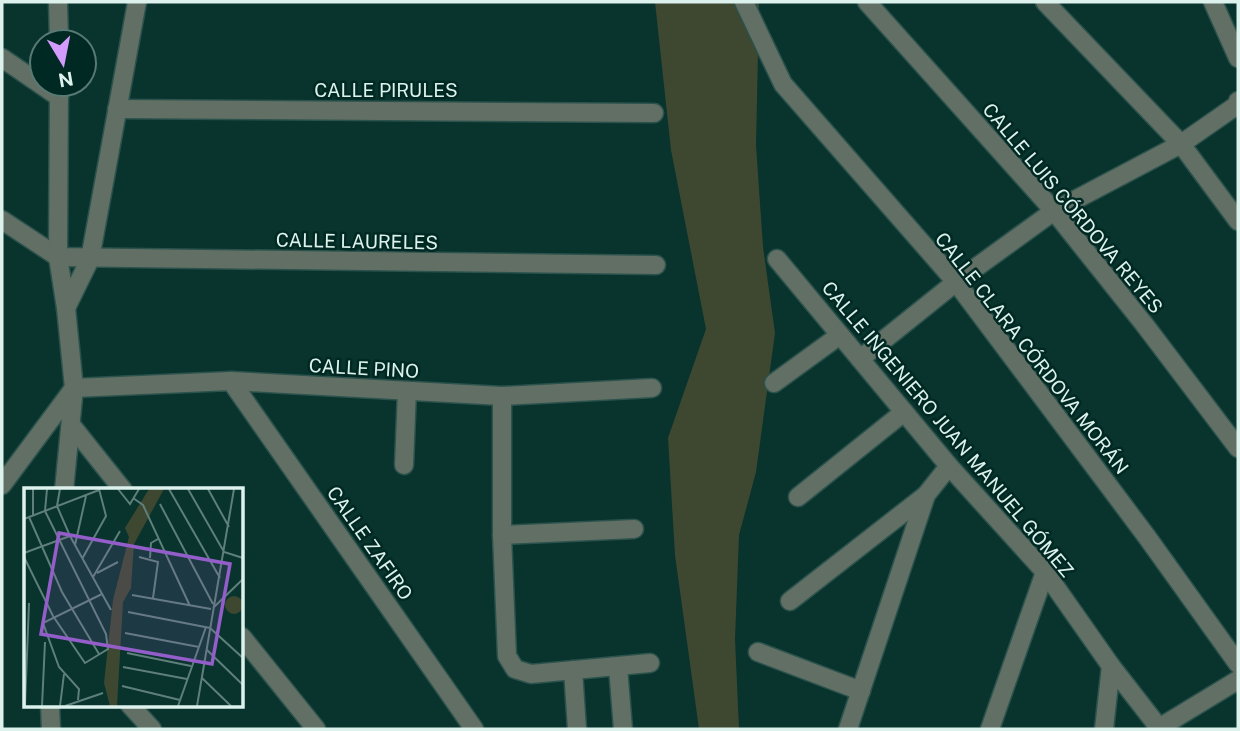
<svg xmlns="http://www.w3.org/2000/svg" width="1240" height="731" font-family="'Public Sans',sans-serif">
  <style>
    .green { fill: #3e4831 }
    .lines { fill: none; stroke-linecap: round; stroke-linejoin: round }
    .minor-casing { stroke: #2b524c; stroke-width: 21 }
    .tertiary-casing { stroke: #2b524c; stroke-width: 21 }
    .minor { stroke: #616f64; stroke-width: 18 }
    .tertiary { stroke: #616f64; stroke-width: 18 }
    .labels { text-anchor: middle; dominant-baseline: central; stroke-width: 5; stroke-linejoin: round; paint-order: stroke }
    .street-label { font-size: 19px; fill: #ddf2ed; stroke: #002923 }
    .inset-road { fill: none; stroke: #5e7f7a; stroke-width: 2 }
    .view { fill: #945eca; fill-opacity: 0.15; stroke: #945eca; stroke-width: 3.5 }
    .inset-edge { fill: none; stroke: #ddf2ed; stroke-width: 3.5 }
  </style>
  <rect width="100%" height="100%" fill="#09332d"/>
  <path class="green" d="M655 2H759V5L756 145 763 247 775 333 756 472 739 535 735 639 739 729H699L675 555 668 438 706 329 671 150Z"/>
  <g class="lines">
    <defs>
      <g id="minor">
        <path d="M744 2 783 84 956 282 1147 537 1238 664"/>
        <path d="M867 2 1054 211 1144 324 1238 448"/>
        <path d="M1045 2 1181 144 1238 221"/>
        <path d="M1213 2 1238 58"/>
        <path d="M2 58 59 97"/>
        <path d="M117 109 654 113"/>
        <path d="M2 220 58 257 656 265"/>
        <path d="M777 259 949 466 1045 572 1111 666 1160 729"/>
        <path d="M66 308 90 259 137 2"/>
        <path d="M860 359 956 282 1054 211 1181 144 1237 105 1238 101"/>
        <path d="M231 381 502 396 652 388"/>
        <path d="M774 383 840 335"/>
        <path d="M502 396V535L507 656 515 669 531 674 650 663"/>
        <path d="M72 426 123 490"/>
        <path d="M404 465 407 391"/>
        <path d="M64 490 74 388"/>
        <path d="M798 497 904 412"/>
        <path d="M502 535 634 529"/>
        <path d="M790 601 926 495"/>
        <path d="M242 637 316 729"/>
        <path d="M758 652 861 691"/>
        <path d="M618 667 623 729"/>
        <path d="M573 670 577 729"/>
        <path d="M50 705 51 729"/>
        <path d="M130 705 152 729"/>
        <path d="M1159 728 1238 680"/>
        <path d="M848 729 926 495 949 466"/>
        <path d="M990 729 1045 572"/>
        <path d="M1104 729 1111 666"/>
      </g>
      <g id="tertiary">
        <path d="M58 2 59 42"/>
        <path d="M59 84 58 257 66 308 74 388"/>
        <path d="M74 388 231 381 474 729"/>
        <path d="M2 485 74 388"/>
      </g>
    </defs>
    <use href="#minor" class="minor-casing"/>
    <use href="#tertiary" class="tertiary-casing"/>
    <use href="#minor" class="minor"/>
    <use href="#tertiary" class="tertiary"/>
  </g>
  <g class="labels">
    <g class="street-label">
      <text x="386" y="90">CALLE PIRULES</text>
      <text transform="translate(1073 208) rotate(50)">CALLE LUIS CÓRDOVA REYES</text>
      <text transform="translate(357 241) rotate(1)">CALLE LAURELES</text>
      <text transform="translate(1032 353) rotate(52)">CALLE CLARA CÓRDOVA MORÁN</text>
      <text transform="translate(364 368) rotate(3)">CALLE PINO</text>
      <text transform="translate(948 429) rotate(50)">CALLE INGENIERO JUAN MANUEL GÓMEZ</text>
      <text transform="translate(370 543) rotate(55)">CALLE ZAFIRO</text>
    </g>
  </g>
  <g transform="translate(24 488)">
    <rect width="219" height="219" fill="#09332d"/>
    <path d="M125 1H140L110 56 107 100 99 114 93 218H86L80 195 89 112 105 49 101 40ZM201 117a9 9 0 1 1 18 0a9 9 0 1 1-18 0Z" fill="#3e4831"/>
    <path class="inset-road" d="M36 1 33 18 46 48 87 122M94 1 106 16 115 1M145 1 196 90M164 1 200 64 219 70M184 1 205 39M109 10 119 17 166 118M136 16 189 116M9 28V1M5 29 38 104 75 166M0 31 75 2M51 57 62 8M0 65 46 48M0 69 29 128 61 175 84 161 82 146 21 23 23 1M115 69 134 74 129 110M126 70 127 55 134 51M58 71 82 28 75 1M73 85 94 74M69 89 96 43M108 107 187 121M189 120 219 91M104 124 186 140 219 170M101 145 175 159M183 162 219 197M103 165 167 178M99 179 163 191M178 190 207 218M98 198 156 212M54 212 55 201 35 179 19 135 78 106M1 218 5 115M18 218 21 154M36 218 40 186M41 218 79 205M154 218 182 139M173 218 210 1"/>
    <path class="view" d="M35 45 206 76 188 176 17 146Z"/>
    <rect width="219" height="219" class="inset-edge"/>
  </g>
  <rect width="1240" height="731" fill="none" stroke="#ddf2ed" stroke-width="7"/>
  <g transform="translate(63 63) rotate(170)"><circle r="33" fill="#002923" stroke="#587974" stroke-width="2"/>
  <path d="M0-5L12 26L0 18L-12 26Z" fill="#d39cfc"/>
  <text y="-10" font-size="19" font-weight="bold" text-anchor="middle" fill="#ddf2ed">N</text>
  </g>
</svg>
